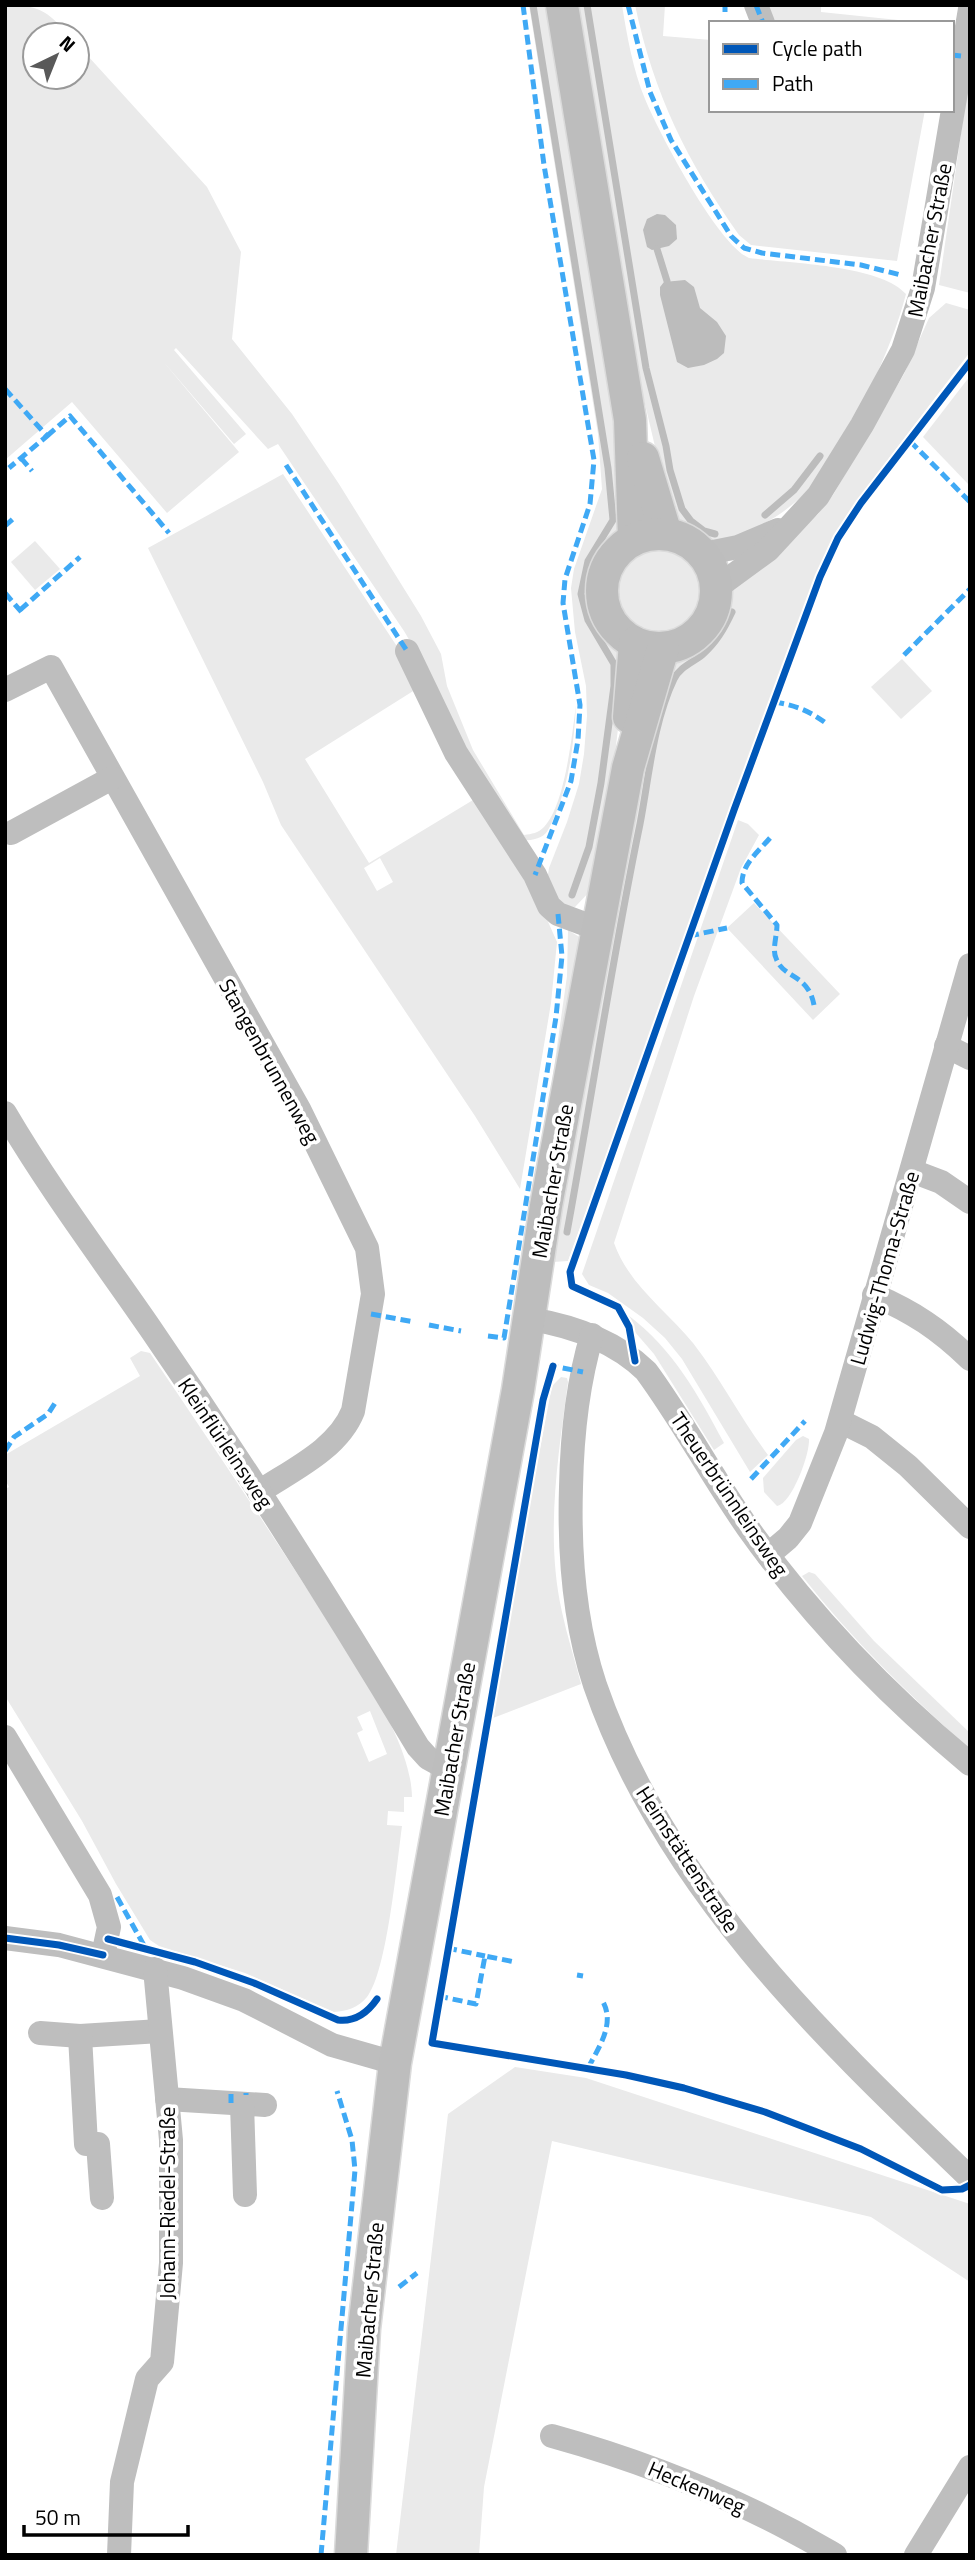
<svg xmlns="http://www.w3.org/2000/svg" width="975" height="2560" font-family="'Titillium Web',sans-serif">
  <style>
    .green { fill: #eaeaea; fill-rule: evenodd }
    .water { fill: #bcbcbc }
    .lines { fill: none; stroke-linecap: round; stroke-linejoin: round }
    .stream { stroke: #bcbcbc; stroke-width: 7 }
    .major-casing { stroke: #dbdbdb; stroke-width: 35 }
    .minor { stroke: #bebebe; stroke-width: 24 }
    .major { stroke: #bdbdbd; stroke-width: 32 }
    .quiet { stroke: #3fa9f5; stroke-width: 5; stroke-dasharray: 10 5; stroke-linecap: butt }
    .cycleway-casing { stroke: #fff; stroke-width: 11 }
    .cycleway { stroke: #0057b8; stroke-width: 7 }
    .labels { text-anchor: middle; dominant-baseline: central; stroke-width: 7; stroke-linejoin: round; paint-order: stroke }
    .street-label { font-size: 21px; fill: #000; stroke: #fff }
  </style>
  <rect width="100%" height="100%" fill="#fff"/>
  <g class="green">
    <path d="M5 5C39 5 46 10 69 35H35V77H77V44L207 187 241 252 232 339 292 414 339 484 421 616 441 654 447 686 473 750 524 835C532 834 538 833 544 827 565 805 572 735 576 705 574 742 570 778 556 813 553 819 550 828 546 833 540 840 529 840 520 841L467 755 421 660 404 631 278 444 268 449 176 348 174 350 246 434 234 444 162 360 239 452 167 513 72 402 5 460Z"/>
    <path d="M529 5H552L619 437 618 534 598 561 593 579 592 602 599 622 618 650 622 663 621 703 613 771 592 889 575 907 561 906 547 881 549 868 567 822 579 784 584 754 587 716 586 686 575 632 571 588 574 569 602 489 598 434Z"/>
    <path d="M576 5H622C627 36 633 70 645 99 659 133 718 245 749 258 788 263 881 265 906 294 891 352 854 427 819 476 804 498 781 515 758 527 747 534 732 542 718 541 698 539 683 524 670 510L640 383Z"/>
    <path d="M635 5H665L663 36 711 40V110H925L897 261 751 245 739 235C687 161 654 95 635 5Z"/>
    <path d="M767 5H821V12L898 20V23H778L774 20Z"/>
    <path d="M970 72V293L939 285Z"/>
    <path d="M946 303 970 310V352L864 491 844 521 805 604 568 1261 553 1262 633 808 673 659 706 637 719 620 729 593 818 514 833 495 904 374 929 318Z"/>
    <path d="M970 376V486L923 437Z"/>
    <path d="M283 474 404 657 418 688 305 759 369 863 478 797 530 881 557 942 551 1003 520 1189 475 1116 281 825 263 782 148 548ZM380 858 393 882 377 891 364 868Z"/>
    <path d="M35 541 60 569 35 590 11 562Z"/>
    <circle cx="659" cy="591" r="41"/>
    <path d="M902 659 932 691 901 719 871 687Z"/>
    <path d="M738 820 748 824 759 835 741 868 694 996 614 1243C629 1285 666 1310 693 1343 721 1379 741 1419 768 1455L750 1472 682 1359 665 1338 643 1318 608 1293 589 1285 582 1274Z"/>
    <path d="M754 903 840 994 813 1020 727 928Z"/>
    <path d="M568 930 581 938 563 1049 549 1103 567 976Z"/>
    <path d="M628 1315C674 1350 697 1393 724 1443L714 1450 654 1354 635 1332Z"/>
    <path d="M141 1351 150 1353C205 1434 260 1516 313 1598 346 1650 411 1735 412 1797H404V1812L388 1811 387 1825 402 1826C397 1862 387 1972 367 1997 358 2008 347 2011 334 2012L245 1973 159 1946 150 1940 116 1884 82 1821 5 1696V1489L9 1487 5 1480V1455L140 1376 130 1358ZM370 1711 387 1754 369 1762 357 1733 363 1730 357 1717Z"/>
    <path d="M561 1377 567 1378 568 1382C558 1457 545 1536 562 1612 567 1636 575 1660 581 1684L493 1718 520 1553 552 1386Z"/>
    <path d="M803 1436 809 1439C810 1454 792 1503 777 1506L764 1492 763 1478 796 1440Z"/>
    <path d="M809 1572 815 1574 874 1641 970 1733V1750C910 1695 852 1640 802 1576Z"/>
    <path d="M515 2067 586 2078 970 2204V2282L871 2217 552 2141 484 2487 479 2555H396L448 2114Z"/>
  </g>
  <g class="water">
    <path d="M657 214 665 215 676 225 677 239 669 246 652 250 647 247 643 230 647 219Z"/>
    <path d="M685 280 694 287 700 308 717 322 726 336 724 353 717 359 704 365 688 368 677 362 660 295V287L664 282Z"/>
  </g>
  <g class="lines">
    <g class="stream">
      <path d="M533 5 608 468 613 520 588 561 581 594 588 620 614 664V686L601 783 589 847 572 895"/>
      <path d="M587 5 646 368 666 446 670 470 682 509 691 521 704 531 715 534"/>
      <path d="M657 249 667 281"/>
      <path d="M765 515 794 490 820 456"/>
      <path d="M567 1232C592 1096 612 959 640 824 649 777 653 723 674 679 680 667 692 663 702 655 716 643 724 629 732 612"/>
    </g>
    <defs>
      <g id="major">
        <path d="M562 5 630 420 634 539"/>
        <path d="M643 458 666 534"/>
        <circle cx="659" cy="591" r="57"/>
        <path d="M629 717 635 643"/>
        <path d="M351 2555 364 2329 395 2063 518 1390 546 1206 628 768 663 648"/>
      </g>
    </defs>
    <use href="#major" class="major-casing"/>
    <g class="minor">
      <path d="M756 5 763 23"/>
      <path d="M703 554 738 547 778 530"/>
      <path d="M716 588 768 550 818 496 862 425 903 350 923 288 970 9"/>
      <path d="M407 651 456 753 535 875 549 906 558 914 598 929"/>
      <path d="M5 690 51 667 299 1109 367 1248 373 1294 353 1411C338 1449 292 1470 259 1492"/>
      <path d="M11 833 112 778"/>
      <path d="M946 1046 970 1058"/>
      <path d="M5 1113C49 1188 101 1257 150 1328 244 1465 333 1605 418 1747L428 1758 448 1769"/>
      <path d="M912 1171 941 1182 970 1202"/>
      <path d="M874 1295C913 1312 939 1329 970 1359"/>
      <path d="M530 1319C573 1326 614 1340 646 1371 683 1421 712 1477 748 1528 810 1615 887 1695 970 1764"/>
      <path d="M592 1335C577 1385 572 1436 571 1487 569 1553 574 1622 595 1685 664 1886 821 2035 970 2178"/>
      <path d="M840 1421 872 1437 908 1466 970 1527"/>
      <path d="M768 1555 788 1538 800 1523 836 1433 970 965"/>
      <path d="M5 1737 100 1895 109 1927 103 1955"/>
      <path d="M5 1938 59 1945 183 1978 244 2000 332 2045 395 2063"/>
      <path d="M40 2033 80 2036 160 2031"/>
      <path d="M80 2036 86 2144H98L102 2198"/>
      <path d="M167 2099 265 2105"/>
      <path d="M242 2104 245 2195"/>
      <path d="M552 2436C653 2464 744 2501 835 2555"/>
      <path d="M119 2555 122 2482 147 2379 162 2362 171 2263V2140L155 1969"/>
      <path d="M916 2555 970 2467"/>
    </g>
    <use href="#major" class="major"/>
    <g class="quiet">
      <path d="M523 5 544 165 594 460 590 504 565 579 563 603 580 705 578 740 571 781 535 875"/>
      <path d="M628 5 650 92 671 140 731 236 744 248 762 253 861 265 901 275"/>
      <path d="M756 5 763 23"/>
      <path d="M725 12V5"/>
      <path d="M952 55 961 56"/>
      <path d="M5 389 47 436 9 468"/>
      <path d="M47 436 70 416 169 533"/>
      <path d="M910 441 970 502"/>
      <path d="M21 458 32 471"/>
      <path d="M286 465 407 651"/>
      <path d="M5 526 15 517"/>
      <path d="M5 593 24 615"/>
      <path d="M20 610 80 557"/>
      <path d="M904 655 970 589"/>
      <path d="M774 702C795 705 810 711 827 724"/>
      <path d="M770 838C758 852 742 864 742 883L777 925C777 935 772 950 776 958 783 979 808 973 814 1005"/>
      <path d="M689 936 727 928"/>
      <path d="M371 1314 414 1322"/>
      <path d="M429 1325 461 1331"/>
      <path d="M488 1336 504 1338 556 1017 562 956 558 914"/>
      <path d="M552 1371 553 1366 583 1372"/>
      <path d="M5 1451 14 1437 48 1414 57 1400"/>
      <path d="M751 1479 805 1421"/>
      <path d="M117 1897 146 1949"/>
      <path d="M447 1948 485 1956"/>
      <path d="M577 1975 583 1976"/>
      <path d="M438 1996 476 2004 485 1956 515 1962"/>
      <path d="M588 2068C599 2047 616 2023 602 2000"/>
      <path d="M246 2093V2095"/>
      <path d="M231 2103V2094"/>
      <path d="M399 2287 417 2273"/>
      <path d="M321 2555 355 2170 352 2140 337 2091"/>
    </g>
    <defs>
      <g id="cycleway">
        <path d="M635 1361 629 1327 618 1307 572 1286 570 1272 734 810 820 577 838 538 861 503 970 362"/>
        <path d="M553 1366 543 1400 432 2043 626 2075 684 2088 765 2112 861 2149 942 2190 962 2189 970 2185"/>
        <path d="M5 1938 59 1945 103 1955"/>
        <path d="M108 1939 195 1962 254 1983 338 2020C355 2022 368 2012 377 1999"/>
      </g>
    </defs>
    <use href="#cycleway" class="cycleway-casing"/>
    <use href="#cycleway" class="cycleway"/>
  </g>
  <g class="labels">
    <g class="street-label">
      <text transform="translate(929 240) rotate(-79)">Maibacher Straße</text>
      <text transform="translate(270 1061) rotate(61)">Stangenbrunnenweg</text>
      <text transform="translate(552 1181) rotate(-80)">Maibacher Straße</text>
      <text transform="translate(884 1268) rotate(-74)">Ludwig-Thoma-Straße</text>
      <text transform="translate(226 1443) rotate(56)">Kleinflürleinsweg</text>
      <text transform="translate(730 1494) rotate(56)">Theuerbrünnleinsweg</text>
      <text transform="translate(454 1739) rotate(-80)">Maibacher Straße</text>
      <text transform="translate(688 1859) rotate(57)">Heimstättenstraße</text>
      <text transform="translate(167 2203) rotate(-90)">Johann-Riedel-Straße</text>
      <text transform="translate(369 2300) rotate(-85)">Maibacher Straße</text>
      <text transform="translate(697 2487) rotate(23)">Heckenweg</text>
    </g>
  </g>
  <rect width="975" height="2560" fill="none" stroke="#000000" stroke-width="14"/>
  <rect x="709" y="21" width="245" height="91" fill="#ffffff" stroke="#999999" stroke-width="2"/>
  <rect x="723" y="44" width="35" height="10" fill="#0057b8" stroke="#999999" stroke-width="2"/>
  <text x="772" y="56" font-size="21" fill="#000000">Cycle path</text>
  <rect x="723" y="79" width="35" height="10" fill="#3fa9f5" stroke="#999999" stroke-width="2"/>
  <text x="772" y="91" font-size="21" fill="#000000">Path</text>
  <g transform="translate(56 56) rotate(43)"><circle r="33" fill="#ffffff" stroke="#999999" stroke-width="2"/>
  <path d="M0-5L12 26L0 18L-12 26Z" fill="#595959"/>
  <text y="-10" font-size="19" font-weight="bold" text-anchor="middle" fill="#000000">N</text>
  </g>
  <path d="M24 2525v10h164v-10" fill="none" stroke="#000000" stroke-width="3.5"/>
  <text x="35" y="2525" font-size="21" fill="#000000" stroke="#ffffff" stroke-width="5" paint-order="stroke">50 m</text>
</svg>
